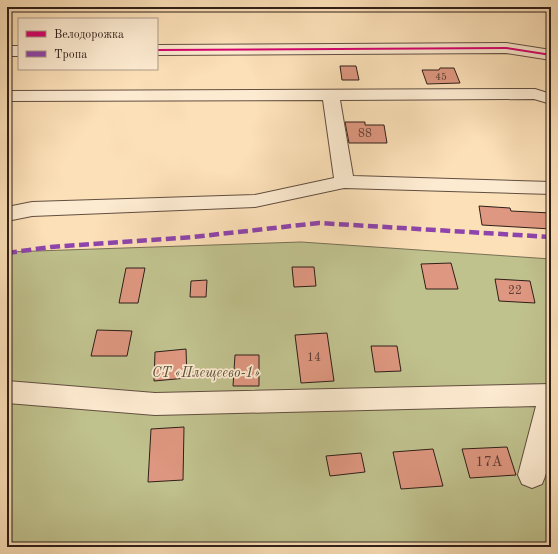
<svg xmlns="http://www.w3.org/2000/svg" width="558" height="554" font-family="'Old Standard TT',serif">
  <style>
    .green { fill: #c0c28e; stroke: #787054 }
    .building { fill: #de9780; stroke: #2f1f19 }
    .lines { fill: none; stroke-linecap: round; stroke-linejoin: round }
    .minor-casing { stroke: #624f41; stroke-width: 2 }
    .minor { fill: #fdebd1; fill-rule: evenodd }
    .quiet { stroke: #8e44ad; stroke-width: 4.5; stroke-dasharray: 10 4.5; stroke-linecap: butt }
    .cycleway-casing { stroke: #fdebd1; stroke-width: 2 }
    .cycleway { fill: #d6006c; fill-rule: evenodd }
    .labels { text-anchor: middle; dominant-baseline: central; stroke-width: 3.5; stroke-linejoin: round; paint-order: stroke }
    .far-number-label { font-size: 10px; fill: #5b3d33 }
    .number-label { font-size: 12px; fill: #5b3d33 }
    .park-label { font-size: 14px; font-style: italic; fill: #5a503c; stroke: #fdebd1 }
    .near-number-label { font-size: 14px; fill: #5b3d33 }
  </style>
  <rect width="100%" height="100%" fill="#fce0b8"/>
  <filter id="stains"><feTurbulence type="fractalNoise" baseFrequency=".005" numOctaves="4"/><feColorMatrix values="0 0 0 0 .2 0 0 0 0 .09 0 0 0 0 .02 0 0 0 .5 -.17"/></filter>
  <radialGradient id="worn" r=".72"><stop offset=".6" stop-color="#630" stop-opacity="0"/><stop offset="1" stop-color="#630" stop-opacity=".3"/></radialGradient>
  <path class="green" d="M301 242 551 259V547H7V252Z"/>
  <g class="building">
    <path d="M340 66H356L359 80H342Z"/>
    <path d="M440 68H454L460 83 427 84 422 70H439Z"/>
    <path d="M345 122H365V125H384L387 143H349Z"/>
    <path d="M479 206 510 208 511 211 551 213V229L482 225Z"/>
    <path d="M451 263 458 289H426L421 264Z"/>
    <path d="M292 267H314L316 286 294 287Z"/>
    <path d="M126 268H145L138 303H119Z"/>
    <path d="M495 279 530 281 535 303 499 301Z"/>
    <path d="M207 280 206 297H190L191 281Z"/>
    <path d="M97 330 132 331 127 356H91Z"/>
    <path d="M327 333 334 381 301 383 295 335Z"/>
    <path d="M371 346H397L401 371 375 372Z"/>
    <path d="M186 349 187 378 154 381 155 352Z"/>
    <path d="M235 355H259V386H233Z"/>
    <path d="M184 427 183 480 148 482 151 429Z"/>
    <path d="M507 447 516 475 470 478 462 449Z"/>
    <path d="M433 449 443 486 401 489 393 452Z"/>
    <path d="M361 453 365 472 330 476 326 456Z"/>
  </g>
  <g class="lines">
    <defs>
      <g id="minor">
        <path d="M506 43 551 50V60L506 53 157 55V45Z"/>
        <rect x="7" y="46" width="12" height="10"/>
        <path d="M535 89 551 94V104L534 99 340 100 353 176 551 182V194L344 188 255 207 32 216 7 221V207L32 202 255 195 334 178 323 100 7 101V91Z"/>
        <path d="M7 381 155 393 551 384C551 417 556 453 542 484L532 488 522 484 518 475 536 406 155 415 7 403Z"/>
      </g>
    </defs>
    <use href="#minor" class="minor-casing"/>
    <use href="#minor" class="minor"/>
    <path class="quiet" d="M7 253 51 247 193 237 319 223 551 237"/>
    <defs>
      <path id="cycleway" d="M506 47 551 54V56L506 49 157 51V49Z"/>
    </defs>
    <use href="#cycleway" class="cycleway-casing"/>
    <use href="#cycleway" class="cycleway"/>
  </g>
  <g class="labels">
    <g class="far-number-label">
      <text x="441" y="77">45</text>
    </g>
    <g class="number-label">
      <text x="365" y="134">88</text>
      <text x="515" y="291">22</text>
      <text x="314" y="358">14</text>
    </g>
    <g class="park-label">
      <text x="206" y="373">СТ «Плещеево-1»</text>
    </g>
    <g class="near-number-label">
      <text x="489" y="462">17А</text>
    </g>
  </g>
  <rect width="558" height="554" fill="none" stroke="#fce0b8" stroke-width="24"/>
  <rect x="8" y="8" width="542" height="538" fill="none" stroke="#2f1f19" stroke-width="2"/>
  <rect x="12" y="12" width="534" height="530" fill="none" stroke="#2f1f19"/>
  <rect x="18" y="18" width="140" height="52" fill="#fdebd1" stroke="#ab9987"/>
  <rect x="26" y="31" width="20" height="6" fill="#d6006c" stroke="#ab9987"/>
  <text x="54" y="38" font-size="12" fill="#2f1f19">Велодорожка</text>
  <rect x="26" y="51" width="20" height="6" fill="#8e44ad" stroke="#ab9987"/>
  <text x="54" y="58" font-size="12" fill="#2f1f19">Тропа</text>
  <rect width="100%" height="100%" filter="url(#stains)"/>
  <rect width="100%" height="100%" fill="url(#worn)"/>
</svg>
